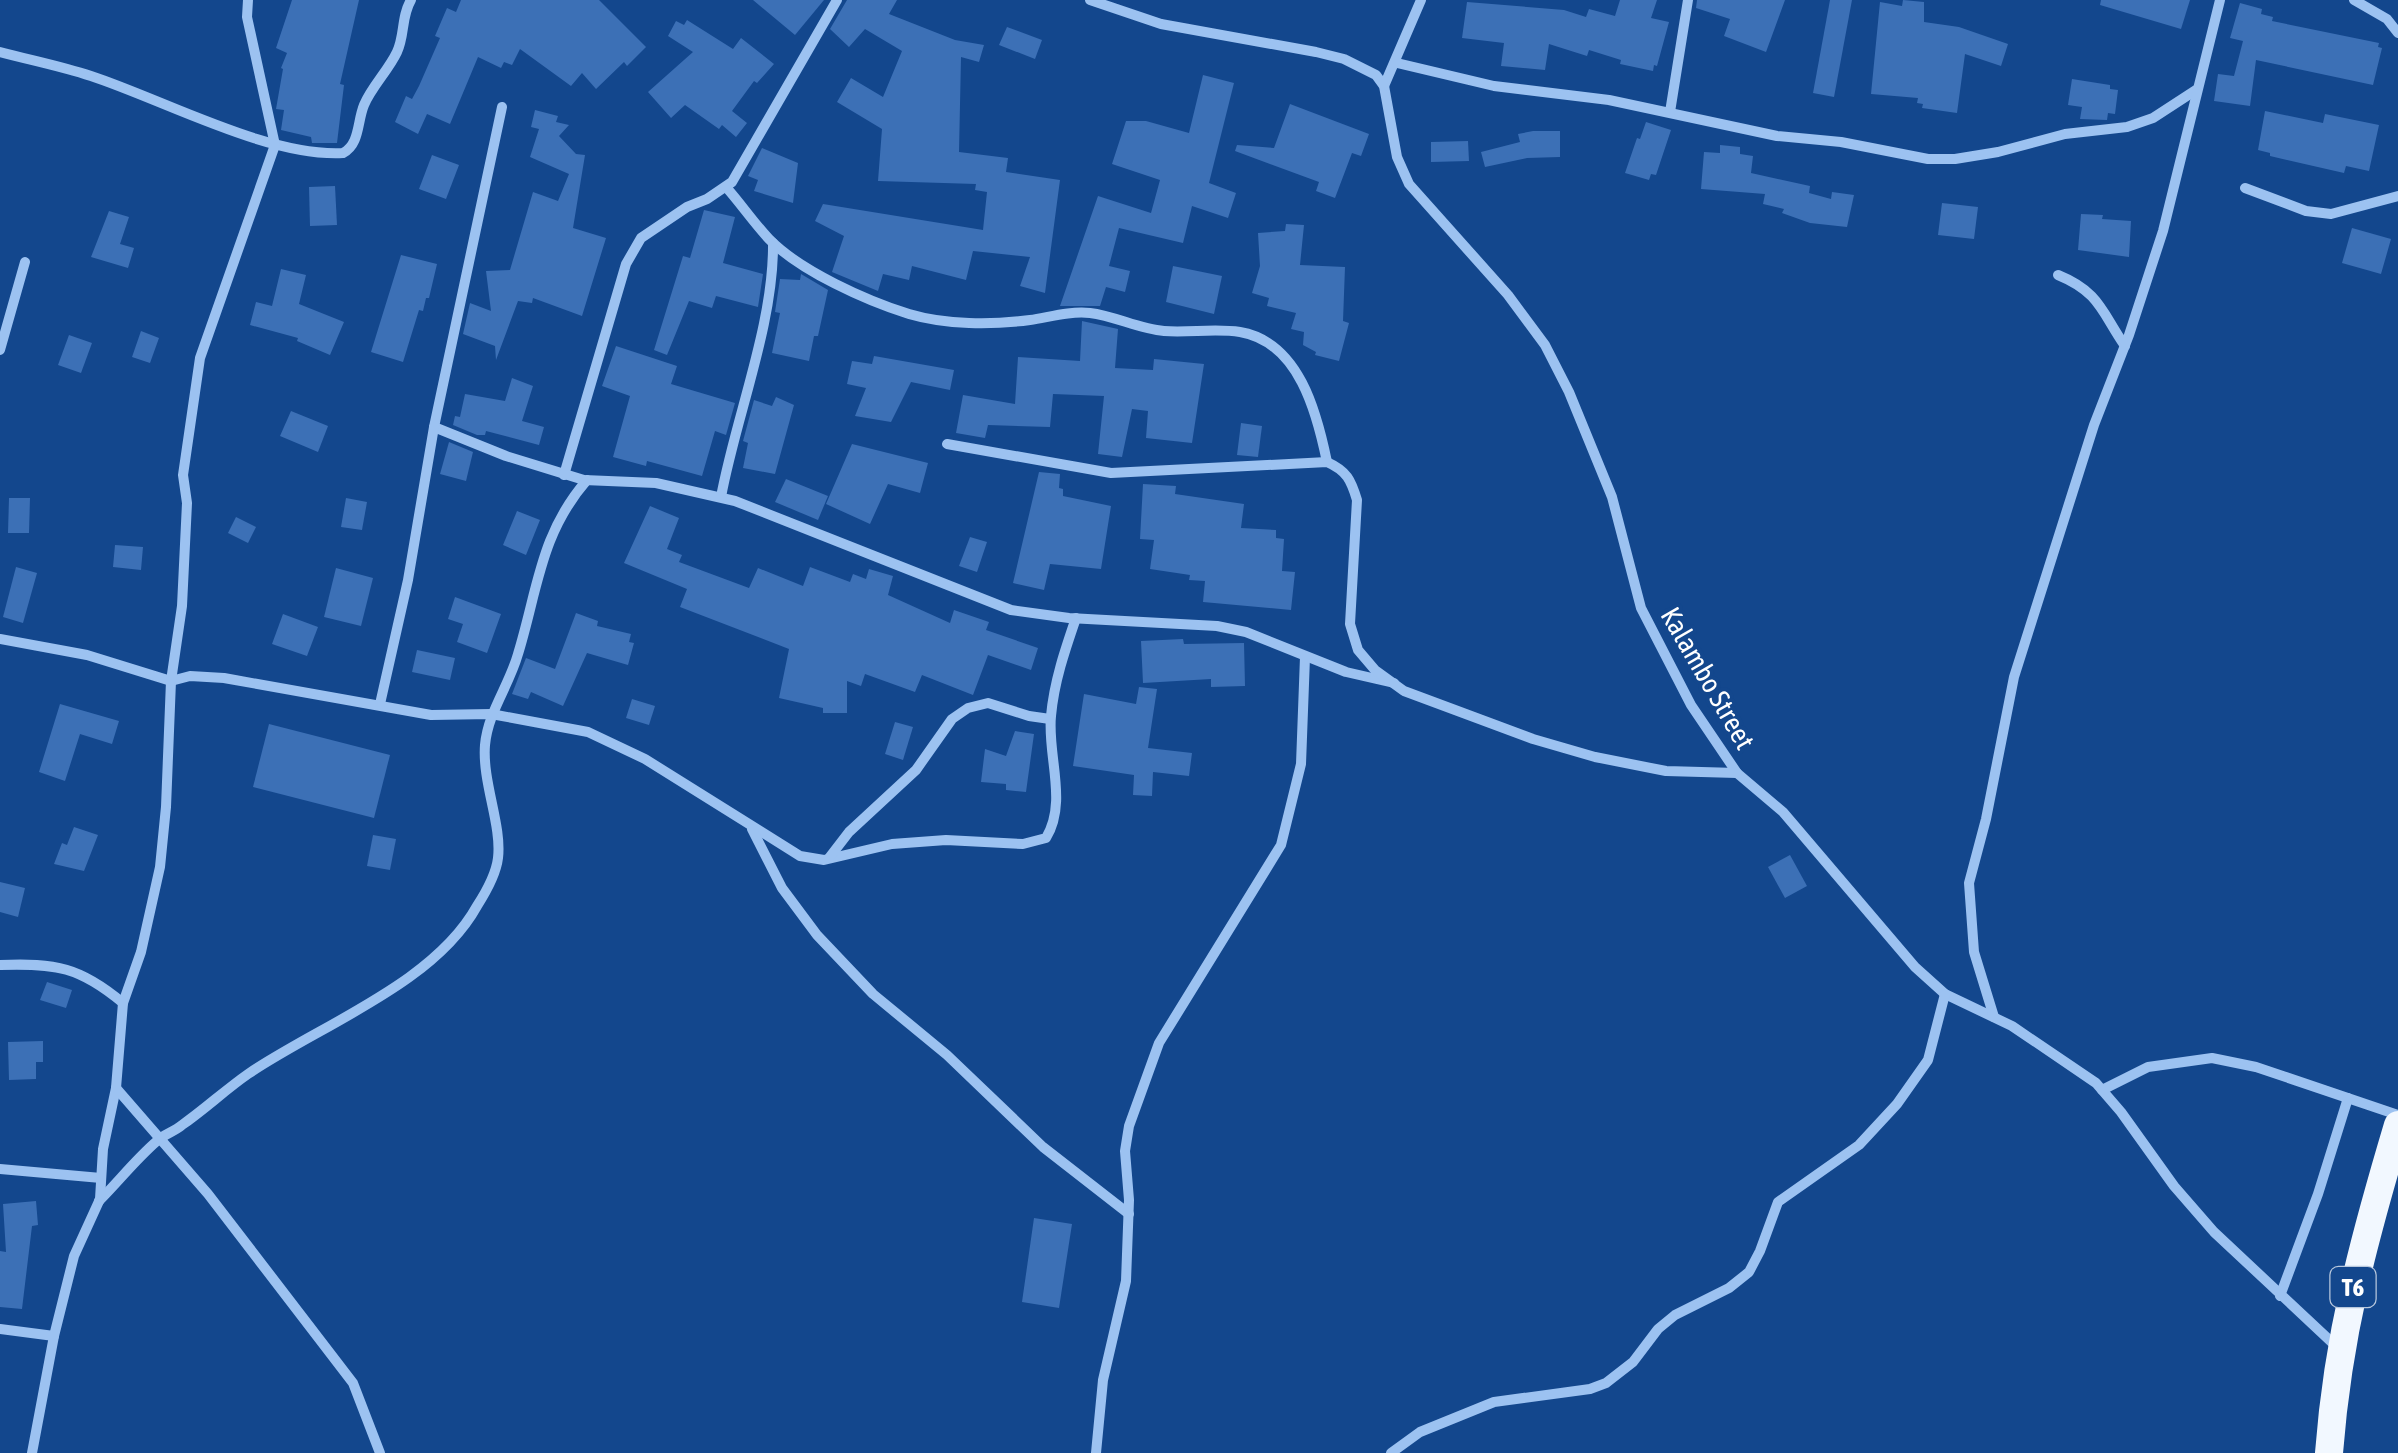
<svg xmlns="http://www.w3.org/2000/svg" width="2398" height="1453" font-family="'Asap Condensed',sans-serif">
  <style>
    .building { fill: #3c70b6 }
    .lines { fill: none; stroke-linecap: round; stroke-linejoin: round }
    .minor { stroke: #9cc2f1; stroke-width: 10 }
    .trunk { stroke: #f2f8ff; stroke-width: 28 }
    .labels { text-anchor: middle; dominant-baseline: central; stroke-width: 8; stroke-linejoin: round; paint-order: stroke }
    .shield { fill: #13478d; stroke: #b8c8dd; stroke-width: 2.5 }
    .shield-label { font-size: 25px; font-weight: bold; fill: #fff }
    .street-label { font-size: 28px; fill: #fff; stroke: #13478d }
  </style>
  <rect width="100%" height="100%" fill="#13478d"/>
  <g class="building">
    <path d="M292 0H359L340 84 344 85 337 143H312L311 137 281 130 284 110 276 109 283 69 281 68 287 53 276 48Z"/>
    <path d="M461 0H599L646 47 627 66 624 62 596 89 582 73 571 86 520 49 512 65 504 62 501 68 478 57 450 124 427 114 418 134 395 122 406 96 412 99 419 86 440 38 435 36 447 8 456 12Z"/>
    <path d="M753 0H824L795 35Z"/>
    <path d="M847 0H897L889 14 955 40 984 45 979 62 961 57 959 152 1008 158 1006 172 1060 180 1045 293 1020 286 1030 257 973 251 966 280 912 266 909 280 883 274 878 291 832 272 844 236 815 221 823 204 983 230 987 192 975 190 976 184 878 181 882 129 837 102 851 78 883 97 902 51 865 29 849 47 830 29Z"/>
    <path d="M1620 0H1657L1651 18 1669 22 1657 66 1654 65 1653 71 1620 64 1621 60 1589 50 1587 56 1549 44 1545 70 1501 66 1504 43 1462 38 1467 2 1564 10 1586 17 1589 9 1615 16Z"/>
    <path d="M1697 0H1785L1766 52 1724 36 1730 19 1696 8Z"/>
    <path d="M1830 0H1852L1834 97 1813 93Z"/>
    <path d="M1903 0 1924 2V22L1959 27 2008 44 2001 66 1965 54 1957 113 1922 108 1923 104 1917 103 1918 98 1871 94 1880 2 1902 6Z"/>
    <path d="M2101 0H2190L2181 29 2100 5Z"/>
    <path d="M2240 3 2262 9 2261 14 2273 17 2272 21 2379 43 2378 47 2382 48 2373 85 2256 60 2250 106 2214 101 2218 74 2234 76 2243 41 2230 38Z"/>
    <path d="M687 20 733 49 741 38 774 64 757 83 754 81 732 111 747 123 736 137 722 125 719 129 685 105 671 118 648 92 693 52 668 36 676 21 684 25Z"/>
    <path d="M1007 27 1042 40 1035 59 999 45Z"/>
    <path d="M1203 75 1234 83 1209 183 1236 193 1228 218 1192 206 1183 243 1119 228 1109 266 1130 271 1125 292 1106 287 1100 306H1060L1098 196 1151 213 1160 180 1112 164 1126 121H1146L1189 133Z"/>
    <path d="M2072 79 2110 85V89L2118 90 2115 114 2108 113 2107 120 2080 119 2082 107 2068 105Z"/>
    <path d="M1290 104 1369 134 1361 156 1352 153 1335 198 1316 191 1319 182 1235 151 1237 145 1274 148Z"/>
    <path d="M535 110 558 116 556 122 569 125 559 136 576 154 585 155 573 228 606 238 582 316 533 298 532 303 518 301 496 360 495 346 463 334 470 303 491 311 486 271 510 270 533 192 558 201 569 174 530 157 539 129 531 127Z"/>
    <path d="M2265 111 2323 123 2325 114 2379 125 2369 171 2346 166 2344 173 2270 156V153L2258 150Z"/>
    <path d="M1646 122 1671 130 1656 175 1651 174 1649 180 1625 173 1637 138 1640 139Z"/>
    <path d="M1533 131H1560V157L1527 158 1485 167 1481 152 1520 142 1518 134Z"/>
    <path d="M1468 141 1469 161 1431 162V142Z"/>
    <path d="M1720 145 1740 147V154L1753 156 1751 173 1810 186 1809 193 1831 199 1832 192 1854 195 1847 227 1810 223 1782 213 1784 209 1763 204 1765 194 1701 189 1704 152 1720 153Z"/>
    <path d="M762 148 798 163 793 203 754 191 758 180 748 176Z"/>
    <path d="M432 155 459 165 446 199 419 189Z"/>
    <path d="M335 186 337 225 310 226 309 187Z"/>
    <path d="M1942 203 1978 207 1974 239 1938 235Z"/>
    <path d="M704 210 735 217 723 263 763 274 758 307 716 296 712 308 689 301 667 355 654 350 683 256 690 258Z"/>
    <path d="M109 211 129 217 120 244 134 248 128 268 91 257Z"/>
    <path d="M2081 214 2103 215 2102 219 2131 221 2129 257 2078 250Z"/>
    <path d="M1286 224 1304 225 1300 265 1345 267 1343 321 1349 323 1339 361 1315 355 1316 352 1303 345 1304 332 1291 329 1296 313 1267 306 1269 298 1252 293 1260 266 1258 233 1285 231Z"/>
    <path d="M2352 228 2391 239 2381 274 2342 263Z"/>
    <path d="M401 255 437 264 429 298H426L423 311 419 310 403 362 371 352Z"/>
    <path d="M1173 266 1222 276 1214 314 1166 302Z"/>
    <path d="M281 269 306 275 299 304 344 322 330 355 297 341 298 338 250 325 256 302 272 306Z"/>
    <path d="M801 274 828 290 818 336H814L809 361 772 353 780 313 775 312 780 279 800 280Z"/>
    <path d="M1082 321 1118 329 1115 368 1153 370 1154 359 1204 364 1192 443 1146 438 1148 411 1132 409 1122 457 1098 454 1104 396 1053 394 1050 427 988 425 985 438 956 433 963 395 1015 404 1018 357 1080 361Z"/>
    <path d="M141 331 159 338 150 363 132 357Z"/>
    <path d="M69 335 92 343 81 373 58 365Z"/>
    <path d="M616 346 677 366 671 384 735 403 726 435 715 431 702 476 647 461 646 466 613 457 630 396 602 386Z"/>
    <path d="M874 356 954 370 950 390 911 382 891 422 855 416 866 388 847 384 852 361 872 364Z"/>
    <path d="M512 378 533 386 522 421 544 427 539 445 486 431 485 435H477L453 425 455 416 460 417 465 394 505 401Z"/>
    <path d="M776 397 794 405 775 474 743 468 748 443 743 441 754 400 772 406Z"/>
    <path d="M291 411 328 426 318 452 280 436Z"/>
    <path d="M1241 423 1262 426 1258 457 1237 455Z"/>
    <path d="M449 442 473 452 466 481 440 474Z"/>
    <path d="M852 444 928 463 920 493 888 484 870 524 826 504Z"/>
    <path d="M1039 472 1060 474 1059 488 1063 489V496L1111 506 1101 569 1050 564 1044 590 1013 583Z"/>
    <path d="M786 479 828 496 818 520 775 502Z"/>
    <path d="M1143 484 1176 486 1175 494 1244 504 1241 528 1276 530V538L1284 539 1282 571 1295 572 1291 610 1203 602 1205 581 1189 580 1190 575 1150 569 1154 540 1140 539Z"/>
    <path d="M9 498H30L29 533H8Z"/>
    <path d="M346 498 367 502 362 530 341 527Z"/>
    <path d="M650 506 679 518 667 549 682 555 679 562 749 588 758 568 803 586 810 567 850 582 853 574 866 579 869 569 893 576 888 595 950 623 954 610 989 622 986 630 1038 648 1031 670 988 655 973 695 922 675 915 692 865 674 861 686 847 681V713H823V708L779 698 789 649 680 607 687 589 624 563Z"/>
    <path d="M517 511 540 520 526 555 503 545Z"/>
    <path d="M236 517 256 527 248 543 228 533Z"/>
    <path d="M970 537 987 542 977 572 959 566Z"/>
    <path d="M115 545 143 547 141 570 113 567Z"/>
    <path d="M16 567 37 573 23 623 3 617Z"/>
    <path d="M336 568 373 578 361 626 324 617Z"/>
    <path d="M455 597 501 614 487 653 457 642 463 624 448 619Z"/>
    <path d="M576 613 598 621 597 626 631 634 629 642 634 643 628 665 587 653 563 706 531 692 528 699 512 694 526 658 555 669Z"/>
    <path d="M283 614 318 627 307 656 272 644Z"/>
    <path d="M1183 639 1184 644 1244 643 1245 686 1211 687V679L1143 683 1141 641Z"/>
    <path d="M417 650 455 658 450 680 412 672Z"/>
    <path d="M1139 687 1157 689 1148 748 1192 753 1189 776 1153 772 1152 796 1133 795 1134 775 1073 766 1084 694 1136 704Z"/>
    <path d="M632 699 655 706 649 725 626 718Z"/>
    <path d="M60 704 119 721 112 744 80 734 65 781 39 772Z"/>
    <path d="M895 722 913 727 903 760 885 754Z"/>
    <path d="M269 724 390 755 374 818 253 787Z"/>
    <path d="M1015 731 1034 734 1026 792 1006 790V784L981 782 985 749 1006 756Z"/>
    <path d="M74 827 98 835 84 871 54 864 62 843 67 845Z"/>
    <path d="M373 835 396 839 390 870 367 866Z"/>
    <path d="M1790 855 1807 886 1785 898 1768 867Z"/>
    <path d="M0 882 25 888 18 917 0 912Z"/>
    <path d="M47 982 72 990 66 1008 40 1000Z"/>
    <path d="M43 1041V1062H36V1079L9 1080 8 1042Z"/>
    <path d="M36 1201 38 1225 32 1226 22 1309 0 1307V1251L6 1252 3 1204Z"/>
    <path d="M1034 1218 1072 1224 1059 1308 1022 1302Z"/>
  </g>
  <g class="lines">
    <g class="minor">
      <path d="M1090 0 1161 24 1316 52 1344 59 1376 75 1384 86 1397 157 1409 184 1508 295 1545 345 1569 392 1612 497 1641 608 1691 705 1737 773 1783 812 1915 967 1945 994 2012 1026 2096 1083 2121 1112 2174 1186 2214 1232 2339 1349"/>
      <path d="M2354 0 2387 19 2398 33"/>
      <path d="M0 52C30 60 61 66 91 76 164 100 268 157 343 153 360 144 357 122 364 105 372 86 388 71 397 52 405 35 401 17 411 0"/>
      <path d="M1397 63 1494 86 1609 100 1777 136 1841 142 1928 159H1955L1998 152 2065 134 2127 127 2153 118 2196 90"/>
      <path d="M1384 86 1421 0"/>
      <path d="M1670 112 1688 0"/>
      <path d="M726 187C741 204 754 223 769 239 800 271 867 301 909 314 946 325 992 325 1030 320 1050 317 1069 311 1090 313 1115 316 1139 329 1164 331 1189 333 1215 328 1240 332 1299 342 1317 413 1327 462"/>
      <path d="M2245 188 2306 211 2331 214 2398 196"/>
      <path d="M2058 275C2100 292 2102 313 2125 346"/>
      <path d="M0 350 25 262"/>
      <path d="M434 427 506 456 584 480 656 483 735 501 1011 610 1069 618 1217 626 1246 632 1346 672 1394 683"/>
      <path d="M947 444 1111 473 1327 462C1347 471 1351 480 1357 500L1350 624 1358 650 1375 670 1404 691 1533 739 1595 757 1666 771 1737 773"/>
      <path d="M564 475 626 264 641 238 687 207 707 199 732 182 837 0"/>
      <path d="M721 497C736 416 774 324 773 243"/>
      <path d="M0 639 87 655 171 681 190 676 224 678 431 715 491 714 588 732 645 759 800 856 824 860 892 844 946 840 1023 844 1046 838C1068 802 1047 755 1051 716 1054 682 1065 650 1076 618"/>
      <path d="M380 704 408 580 434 427 502 107"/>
      <path d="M752 829 782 888 817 935 873 994 947 1055 1043 1147 1129 1214"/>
      <path d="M829 858 849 832 916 770 952 719 968 708 988 703 1029 716 1050 719"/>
      <path d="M0 965C56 963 80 967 123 1003"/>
      <path d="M1994 1017 1974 952 1969 883 1986 819 2014 677 2094 425 2129 335 2163 231 2220 0"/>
      <path d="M116 1088 208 1194 353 1383 380 1453"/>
      <path d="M2102 1090 2148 1067 2212 1058 2256 1067 2398 1115"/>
      <path d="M0 1169 101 1178"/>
      <path d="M99 1201C119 1181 136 1159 157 1141 164 1134 174 1132 182 1125 205 1109 225 1090 248 1074 320 1025 434 984 477 906 486 892 496 875 498 858 502 825 482 782 485 745 488 712 509 686 518 654 538 589 540 534 587 480"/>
      <path d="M2280 1296 2318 1194 2348 1098"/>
      <path d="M0 1329 54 1336"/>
      <path d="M32 1453 54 1336 74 1256 100 1199 103 1149 116 1088 123 1003 141 952 160 867 166 807 171 681 182 606 187 503 183 475 200 358 275 145 247 17 248 0"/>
      <path d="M1096 1453 1103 1380 1126 1281 1129 1200 1125 1151 1129 1126 1159 1043 1281 845 1301 764 1305 657"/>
      <path d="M1391 1453 1420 1432 1494 1402 1590 1389 1606 1383 1633 1362 1658 1329 1675 1315 1729 1288 1749 1272 1760 1251 1778 1202 1859 1145 1897 1104 1928 1060 1945 994"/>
    </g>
    <path class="trunk" d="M2329 1453C2338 1334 2364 1239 2398 1125"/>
  </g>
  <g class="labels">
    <rect class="shield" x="2330.5" y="1267" width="45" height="40" rx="8"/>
    <g class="shield-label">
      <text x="2353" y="1287">T6</text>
    </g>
    <g class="street-label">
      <text transform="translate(1708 678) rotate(60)">Kalambo Street</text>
    </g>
  </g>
</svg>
